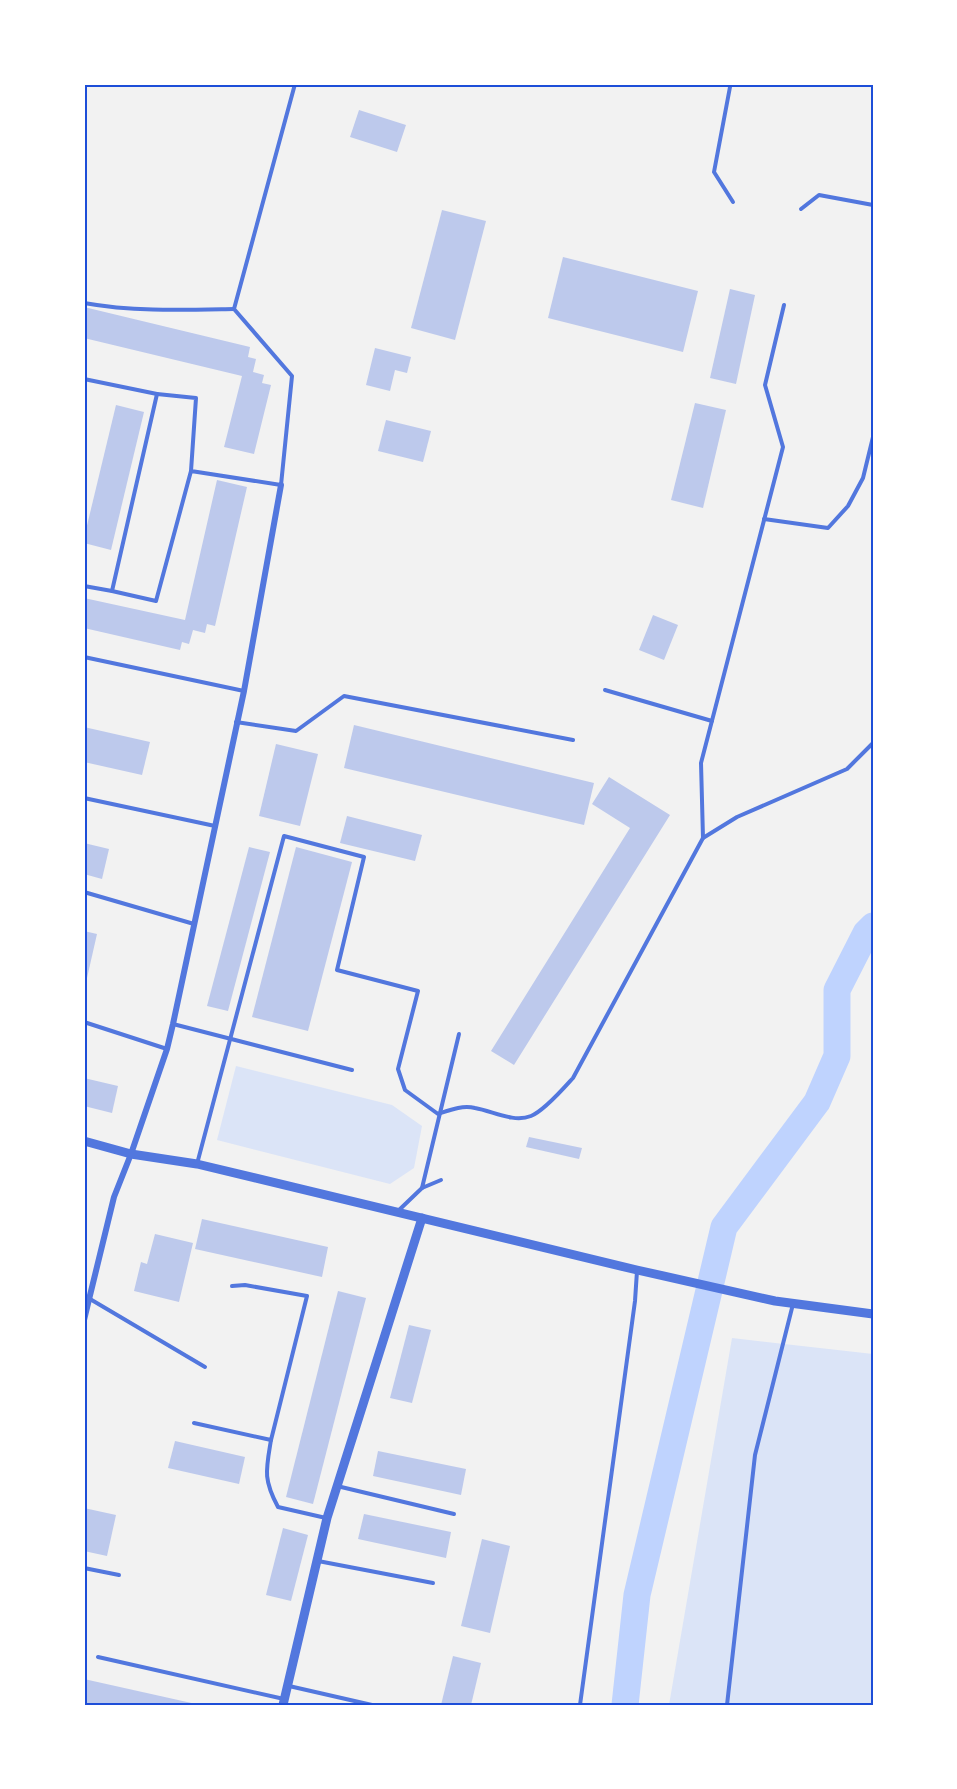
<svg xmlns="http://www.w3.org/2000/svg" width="957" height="1789" font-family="Inter,sans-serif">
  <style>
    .green { fill: #dbe4f7 }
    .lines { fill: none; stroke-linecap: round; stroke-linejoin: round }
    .river { stroke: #bfd3fe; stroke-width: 27 }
    .building { fill: #bdc9ec }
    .service { stroke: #5277de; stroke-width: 4 }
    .minor { stroke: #5277de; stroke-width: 6 }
    .tertiary { stroke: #5277de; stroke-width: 9 }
    .neatline { fill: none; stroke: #1d4ed8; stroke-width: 2 }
  </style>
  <rect width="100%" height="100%" fill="#f2f2f2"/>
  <g class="green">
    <path d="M236 1066 392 1105 422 1126 414 1168 390 1184 217 1140Z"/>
    <path d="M732 1338 873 1354V1705H669Z"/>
  </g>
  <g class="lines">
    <path class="river" d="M625 1705 637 1595 724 1227 817 1102 837 1056V990L866 933 873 926"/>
  </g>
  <g class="building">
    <path d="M359 110 406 125 397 152 350 137Z"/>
    <path d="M442 210 486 221 455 340 411 328Z"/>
    <path d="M563 257 698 291 683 352 548 318Z"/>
    <path d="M730 289 755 295 736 384 710 378Z"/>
    <path d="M84 307 250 347 248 357 256 359 253 372 264 375 262 383 271 385 254 454 224 447 242 376 84 338Z"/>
    <path d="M375 348 411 357 407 373 395 370 390 391 366 385Z"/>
    <path d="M695 403 726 410 703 508 671 500Z"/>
    <path d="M116 405 144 412 111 550 84 543V538Z"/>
    <path d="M386 420 431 431 423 462 378 451Z"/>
    <path d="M217 480 247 487 215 626 207 624 205 633 193 630 189 644 182 642 180 650 84 628V598L185 620Z"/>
    <path d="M653 615 678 625 664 660 639 650Z"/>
    <path d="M354 725 594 783 584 825 344 768Z"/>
    <path d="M84 727 150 742 142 775 84 762Z"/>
    <path d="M276 744 318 754 300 826 259 816Z"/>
    <path d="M609 777 670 815 514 1065 491 1051 630 828 592 804Z"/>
    <path d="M347 816 422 835 415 861 340 843Z"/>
    <path d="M84 843 109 849 102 879 84 874Z"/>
    <path d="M249 847 270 852 228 1011 207 1006Z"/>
    <path d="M296 847 352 862 308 1031 252 1017Z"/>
    <path d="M84 931 97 934 87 978 84 977Z"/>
    <path d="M84 1078 118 1086 112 1113 84 1106Z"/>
    <path d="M529 1137 582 1148 579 1159 526 1147Z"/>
    <path d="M202 1219 328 1247 322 1277 195 1249Z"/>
    <path d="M155 1234 193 1243 179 1302 134 1291 141 1262 147 1264Z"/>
    <path d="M338 1291 366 1298 313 1504 286 1497Z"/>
    <path d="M409 1325 431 1330 412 1403 390 1398Z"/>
    <path d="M175 1441 245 1457 239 1484 168 1468Z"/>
    <path d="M378 1451 466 1469 461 1495 373 1476Z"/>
    <path d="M84 1508 116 1515 107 1556 84 1551Z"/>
    <path d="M364 1514 451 1532 446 1558 358 1539Z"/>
    <path d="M283 1528 308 1535 291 1601 266 1595Z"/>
    <path d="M482 1539 510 1546 490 1633 461 1626Z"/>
    <path d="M453 1656 481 1663 471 1705H441Z"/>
    <path d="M84 1679 196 1704V1705H84Z"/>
  </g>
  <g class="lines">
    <g class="service">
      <path d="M729 84 730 87 714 172 733 202"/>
      <path d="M801 209 819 195 873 205"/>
      <path d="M84 303C134 312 184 310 234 309"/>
      <path d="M84 379 157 394"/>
      <path d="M191 471 196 398 157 394 112 591 156 601 191 471 281 485 292 376 234 309 295 84"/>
      <path d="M764 519 828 528 848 506 863 478 873 437"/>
      <path d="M84 586 112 591"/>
      <path d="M84 657 244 691"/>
      <path d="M605 690 712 721"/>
      <path d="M236 722 296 731 344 696 573 740"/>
      <path d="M84 798 215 826"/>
      <path d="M703 838 737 817 847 769 873 743"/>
      <path d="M84 892 194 924"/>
      <path d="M84 1022 167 1049"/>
      <path d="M173 1024 352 1070"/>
      <path d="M197 1164 284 836 364 857 337 970 418 991 398 1069 405 1090 438 1114C450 1110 462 1105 475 1108 493 1111 513 1123 531 1116 544 1111 563 1089 573 1078L703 838 701 763 783 447 765 385 784 305"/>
      <path d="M422 1188 459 1034"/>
      <path d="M398 1211 422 1188 441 1180"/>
      <path d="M90 1299 205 1367"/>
      <path d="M194 1423 271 1440 307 1296 245 1285 232 1286"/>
      <path d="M271 1440C266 1470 263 1479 278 1507L326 1518"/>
      <path d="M337 1486 454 1514"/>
      <path d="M318 1561 433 1583"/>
      <path d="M84 1568 119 1575"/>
      <path d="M98 1657 284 1699"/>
      <path d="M289 1686 372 1705"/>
      <path d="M580 1705 635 1301 637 1271"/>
      <path d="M727 1705 755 1455 793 1304"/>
    </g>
    <path class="minor" d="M84 1320 114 1197 131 1154 167 1049 173 1024 244 691 281 485"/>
    <g class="tertiary">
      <path d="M84 1141 131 1154 197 1164 637 1270 775 1301 873 1314"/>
      <path d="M283 1705 327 1518 422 1218"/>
    </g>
  </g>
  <rect width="957" height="1789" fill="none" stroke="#ffffff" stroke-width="171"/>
  <rect x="86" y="86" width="786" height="1618" class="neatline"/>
</svg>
